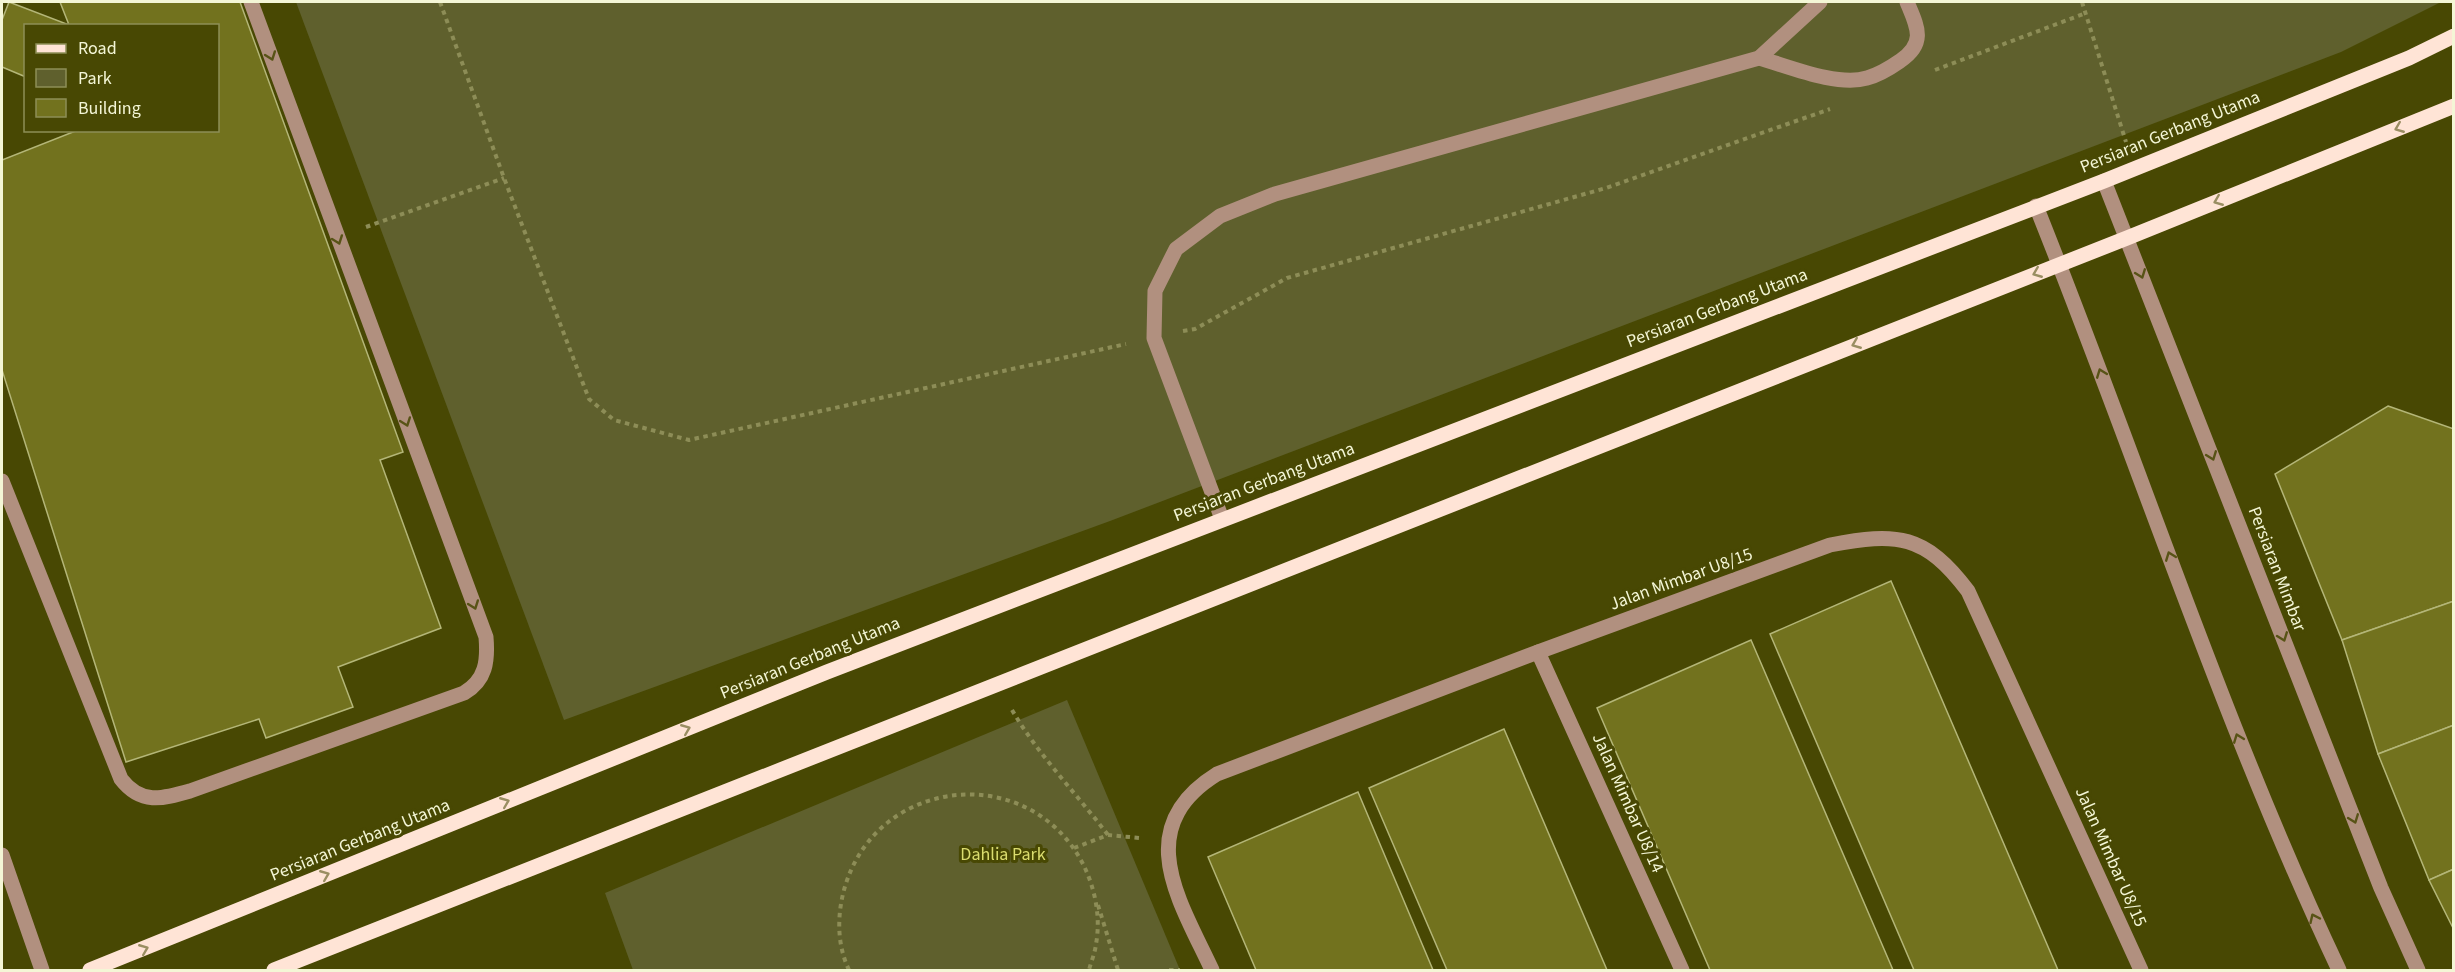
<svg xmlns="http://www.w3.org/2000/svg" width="2455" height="972" font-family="'Source Sans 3',sans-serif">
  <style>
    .green { fill: #5f602d }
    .building { fill: #72721e; stroke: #b4b678; stroke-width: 1.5 }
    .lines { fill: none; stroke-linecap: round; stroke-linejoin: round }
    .path { stroke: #8d8d57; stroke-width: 4; stroke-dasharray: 4.5 4.5; stroke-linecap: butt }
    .minor { stroke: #b1907f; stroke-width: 15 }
    .major { stroke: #ffe4d6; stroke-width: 15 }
    .oneway { stroke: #585316 }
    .oneway2 { stroke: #9a8e62 }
    .labels { text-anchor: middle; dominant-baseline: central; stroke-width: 6; stroke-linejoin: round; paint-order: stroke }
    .street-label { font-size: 18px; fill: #f4f6d6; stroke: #484803 }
    .park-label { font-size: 18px; fill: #dbdd6f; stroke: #484803 }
  </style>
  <rect width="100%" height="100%" fill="#484803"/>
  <g class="green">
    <path d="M296 2H2441L2341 52 1110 521 564 720Z"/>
    <path d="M1067 700 1180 970H633L605 893Z"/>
  </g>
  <g class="building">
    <path d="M9 2 69 25 60 2H240L403 452 380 460 441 628 338 667 353 707 266 738 259 719 126 762 2 370V160L78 130H218V26H26V77L2 67V20Z"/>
    <path d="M2388 406 2454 429V601L2342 640 2275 474Z"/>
    <path d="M1891 581 2058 970H1914L1770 634Z"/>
    <path d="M2454 601V725L2378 754 2342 640Z"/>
    <path d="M1751 640 1893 970H1710L1597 708Z"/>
    <path d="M2454 725V869L2429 880 2378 754Z"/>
    <path d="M1504 729 1607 970H1447L1369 788Z"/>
    <path d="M1358 792 1433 970H1256L1208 857Z"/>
    <path d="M2454 869V930L2429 880Z"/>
  </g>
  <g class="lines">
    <g class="path">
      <path d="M440 2 504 178 589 399 614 420 689 440 1126 344"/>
      <path d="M2082 2 2126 142"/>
      <path d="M1935 70 2086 13"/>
      <path d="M366 227 504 178"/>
      <path d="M1183 331 1195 329 1287 278 1606 188 1830 109"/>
      <path d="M1012 710C1039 756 1076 793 1108 835"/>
      <path d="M1074 848 1108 835 1140 838"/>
      <path d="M1098 905 1118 970"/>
      <path d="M849 970C837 945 837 916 844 890 875 776 1029 760 1083 864 1095 888 1101 917 1096 944 1095 953 1091 962 1089 970"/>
      <path d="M1169 970H1180"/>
    </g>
    <g class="minor">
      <path d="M1759 58C1788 66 1837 87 1867 78 1878 75 1890 68 1900 61 1927 43 1917 26 1907 2"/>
      <path d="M2104 181 2381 888 2418 970"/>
      <path d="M2036 206C2138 460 2222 722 2339 970"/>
      <path d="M2 481 121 779C141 805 162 799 190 791L464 693C486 680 488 661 486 637L251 2"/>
      <path d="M1222 519 1154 338 1155 291 1176 249 1220 216 1275 194 1759 58 1820 2"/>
      <path d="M1538 652 1682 970"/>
      <path d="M2 855 42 970"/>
      <path d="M1212 970C1180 901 1130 828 1217 774L1538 652 1830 545C1897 532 1925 534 1968 591L2141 970"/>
    </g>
    <g class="major">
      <path d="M90 970 827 672 2104 181 2409 58 2454 36"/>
      <path d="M274 970 2127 238 2454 106"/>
    </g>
  </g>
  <defs><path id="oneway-chevron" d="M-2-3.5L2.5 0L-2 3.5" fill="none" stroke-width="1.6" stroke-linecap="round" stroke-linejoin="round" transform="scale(1.5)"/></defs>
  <g class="oneway">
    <use href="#oneway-chevron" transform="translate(271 56) rotate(70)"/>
    <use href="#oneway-chevron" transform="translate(338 240) rotate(70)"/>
    <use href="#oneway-chevron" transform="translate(2141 274) rotate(69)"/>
    <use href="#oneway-chevron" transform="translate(2101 373) rotate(-111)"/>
    <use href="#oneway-chevron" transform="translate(406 422) rotate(70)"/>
    <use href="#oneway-chevron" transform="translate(2212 456) rotate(69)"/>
    <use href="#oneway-chevron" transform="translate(2170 556) rotate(-111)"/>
    <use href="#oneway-chevron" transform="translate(474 605) rotate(70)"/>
    <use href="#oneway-chevron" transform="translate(2283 637) rotate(69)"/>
    <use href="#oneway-chevron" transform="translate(2238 738) rotate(-111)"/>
    <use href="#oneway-chevron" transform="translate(2354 819) rotate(69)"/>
    <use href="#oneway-chevron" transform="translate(2314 918) rotate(-115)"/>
  </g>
  <g class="oneway2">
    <use href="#oneway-chevron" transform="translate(2399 128) rotate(158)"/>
    <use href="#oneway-chevron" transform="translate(2218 201) rotate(158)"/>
    <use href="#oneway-chevron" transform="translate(2037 273) rotate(158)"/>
    <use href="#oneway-chevron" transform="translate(1856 344) rotate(158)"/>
    <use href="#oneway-chevron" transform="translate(686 729) rotate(-22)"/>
    <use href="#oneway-chevron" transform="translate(505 802) rotate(-22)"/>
    <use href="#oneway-chevron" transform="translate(325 875) rotate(-22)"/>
    <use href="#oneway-chevron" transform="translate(144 949) rotate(-22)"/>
  </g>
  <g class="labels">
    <g class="street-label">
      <text transform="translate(2170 132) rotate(-22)">Persiaran Gerbang Utama</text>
      <text transform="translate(1717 308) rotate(-21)">Persiaran Gerbang Utama</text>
      <text transform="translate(1264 482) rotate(-21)">Persiaran Gerbang Utama</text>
      <text transform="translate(2277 569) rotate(69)">Persiaran Mimbar</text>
      <text transform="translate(1681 579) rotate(-20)">Jalan Mimbar U8/15</text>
      <text transform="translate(810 658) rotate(-22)">Persiaran Gerbang Utama</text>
      <text transform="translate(1628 803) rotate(66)">Jalan Mimbar U8/14</text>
      <text transform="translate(360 840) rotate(-22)">Persiaran Gerbang Utama</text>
      <text transform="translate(2111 857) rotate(66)">Jalan Mimbar U8/15</text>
    </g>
    <g class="park-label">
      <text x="1003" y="854">Dahlia Park</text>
    </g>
  </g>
  <rect width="2455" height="972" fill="none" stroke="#f4f6d6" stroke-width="6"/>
  <rect x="24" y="24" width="195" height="108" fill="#484803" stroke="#8d8e57" stroke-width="1.5"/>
  <rect x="36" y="44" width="30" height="9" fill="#ffe4d6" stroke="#8d8e57" stroke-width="1.5"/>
  <text x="78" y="54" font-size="18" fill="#f4f6d6">Road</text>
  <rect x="36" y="69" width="30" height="18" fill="#5f602d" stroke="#8d8e57" stroke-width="1.5"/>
  <text x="78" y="84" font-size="18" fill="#f4f6d6">Park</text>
  <rect x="36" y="99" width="30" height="18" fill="#72721e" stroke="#8d8e57" stroke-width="1.5"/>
  <text x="78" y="114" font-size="18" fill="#f4f6d6">Building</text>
</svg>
